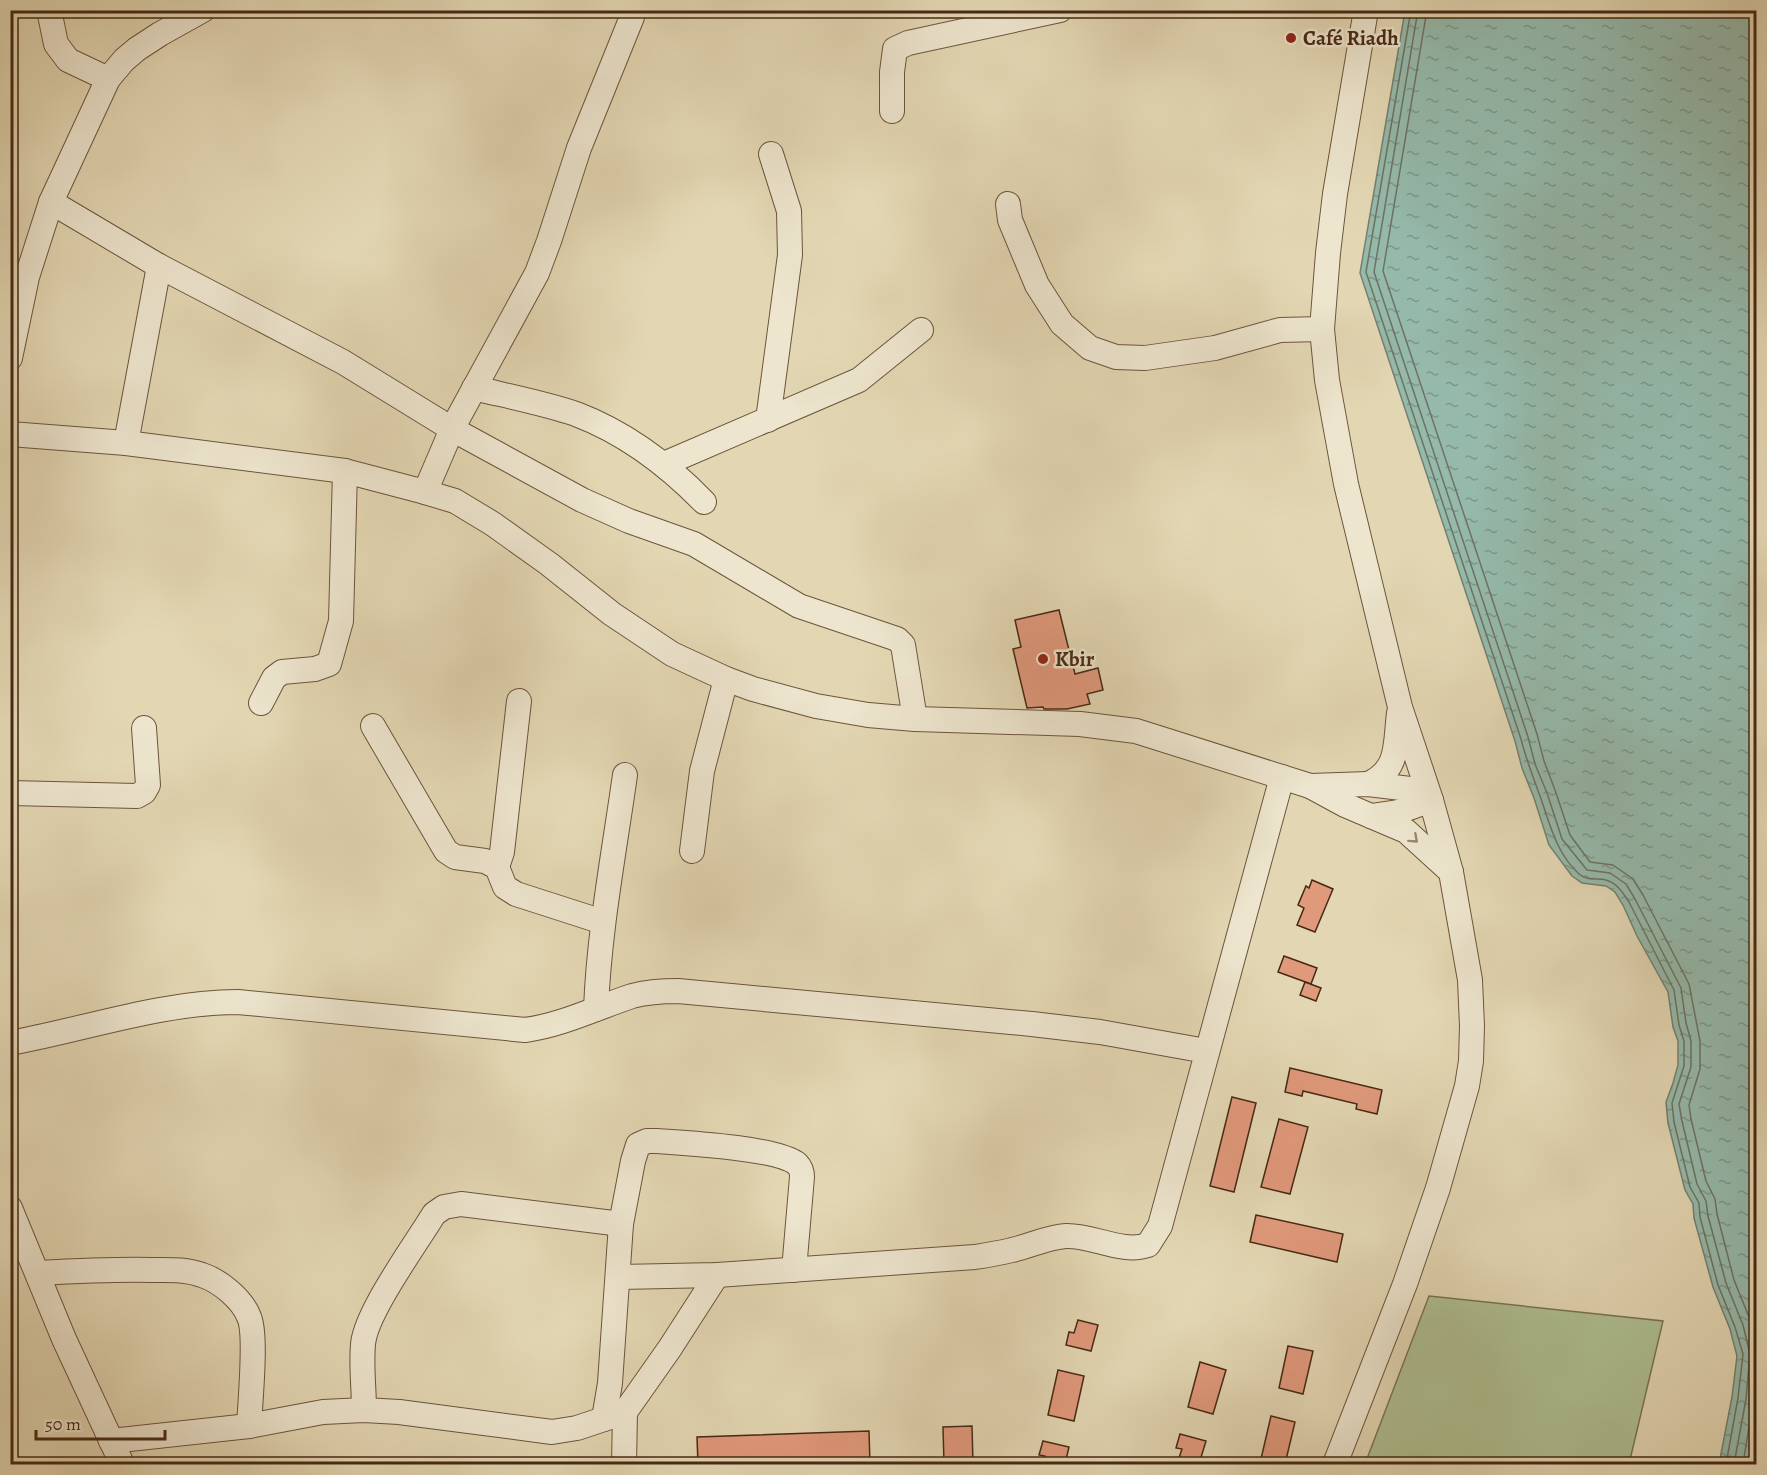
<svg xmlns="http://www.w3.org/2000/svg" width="1767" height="1475" font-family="Alegreya,serif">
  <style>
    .garden { fill: #aebf91; stroke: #7a7452; stroke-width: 1.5 }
    .water { fill: url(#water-ripples); stroke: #75806f; stroke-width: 1.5 }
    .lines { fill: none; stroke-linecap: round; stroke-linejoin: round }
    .shore { stroke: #6e7260; stroke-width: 1.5 }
    .building { fill: #e1997c; stroke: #462914; stroke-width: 1.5 }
    .minor-casing { stroke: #6d543c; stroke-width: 26 }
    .minor { stroke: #ede5ce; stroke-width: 24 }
    .oneway { stroke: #9a8771 }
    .poi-dot { fill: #8f2418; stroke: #ede5ce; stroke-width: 2 }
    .labels { text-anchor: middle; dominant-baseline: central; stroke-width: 5; stroke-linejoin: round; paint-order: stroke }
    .poi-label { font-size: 21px; font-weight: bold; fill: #462914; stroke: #ede5ce; text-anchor: start }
  </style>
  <defs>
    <pattern id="water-ripples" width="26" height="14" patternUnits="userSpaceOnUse" patternTransform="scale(1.5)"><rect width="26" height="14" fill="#95baac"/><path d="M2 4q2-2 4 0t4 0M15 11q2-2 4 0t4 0" fill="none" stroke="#7b978b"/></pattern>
  </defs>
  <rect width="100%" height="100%" fill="#e3d7b3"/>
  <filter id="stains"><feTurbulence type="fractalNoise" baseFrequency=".00333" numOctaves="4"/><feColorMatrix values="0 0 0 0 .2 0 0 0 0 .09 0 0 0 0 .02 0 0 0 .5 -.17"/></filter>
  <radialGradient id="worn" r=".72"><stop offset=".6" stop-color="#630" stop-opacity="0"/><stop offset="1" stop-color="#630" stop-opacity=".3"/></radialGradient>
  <path class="garden" d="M1429 1296 1663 1321 1629 1464H1365Z"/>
  <path class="water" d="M1405 11H1756V1464H1719L1732 1397 1737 1356 1730 1329 1713 1287 1694 1218 1693 1204 1685 1190 1668 1123 1666 1102 1673 1083 1678 1065V1041L1673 1027 1668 992 1637 936 1623 905 1615 892 1606 886 1582 883 1572 876 1549 845 1534 798 1522 768 1515 741 1360 273Z"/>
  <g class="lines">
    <g class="shore">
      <path d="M1411 10 1366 272 1521 739C1526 759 1533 777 1540 796 1550 824 1556 853 1579 874 1587 881 1597 878 1606 880 1617 883 1623 893 1629 902L1674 990 1679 1025 1684 1041V1066L1672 1103 1674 1122 1690 1187 1699 1203 1700 1217 1718 1285 1735 1327 1743 1354 1738 1398 1726 1464"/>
      <path d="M1418 10 1374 272 1528 737 1535 764 1547 793 1562 839 1587 870 1610 873 1626 884 1635 899 1681 988 1686 1023 1691 1041V1067L1679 1104 1682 1121 1697 1184 1706 1201 1708 1216 1726 1283 1743 1325 1750 1354 1746 1399 1734 1464"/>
      <path d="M1427 10 1383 271 1537 734 1544 761 1555 790 1570 835 1590 862 1613 865 1633 879 1643 895 1689 984 1700 1041V1069L1689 1105 1691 1119 1706 1181 1715 1199 1717 1214 1734 1280 1751 1322 1756 1342"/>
      <path d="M1743 1464 1756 1383"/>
    </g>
  </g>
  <g class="building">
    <path d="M1059 610 1075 674 1098 668 1103 690 1087 694 1090 704 1067 709H1044L1043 707 1027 708 1013 649 1021 647 1015 620Z"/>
    <path d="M1312 880 1333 889 1315 932 1297 925 1304 908 1298 905 1306 886 1309 888Z"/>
    <path d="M1284 956 1317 968 1311 984 1278 972Z"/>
    <path d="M1305 982 1321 988 1316 1001 1300 995Z"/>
    <path d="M1290 1068 1382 1090 1377 1114 1356 1109 1357 1104 1303 1091 1302 1096 1285 1092Z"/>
    <path d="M1232 1097 1256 1103 1234 1192 1210 1186Z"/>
    <path d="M1279 1119 1308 1127 1290 1194 1261 1187Z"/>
    <path d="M1256 1215 1343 1234 1337 1262 1250 1242Z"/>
    <path d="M1078 1320 1098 1325 1091 1351 1066 1345 1069 1332 1074 1333Z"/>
    <path d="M1288 1346 1313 1351 1303 1394 1279 1388Z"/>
    <path d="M1200 1362 1226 1370 1213 1414 1188 1407Z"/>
    <path d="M1058 1370 1084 1376 1074 1421 1048 1415Z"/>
    <path d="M1271 1416 1295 1422 1285 1464 1261 1459Z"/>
    <path d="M972 1426 973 1464H944L943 1427Z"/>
    <path d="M869 1431 870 1464H698L697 1437Z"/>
    <path d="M1180 1434 1206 1441 1199 1464H1177L1182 1449 1176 1448Z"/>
    <path d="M1043 1441 1069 1447 1065 1464H1043L1045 1456 1039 1455Z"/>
  </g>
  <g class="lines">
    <defs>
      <g id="minor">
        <path d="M49 10 56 44 68 60 108 79"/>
        <path d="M632 17 579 148 549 241 537 273 452 429 582 500 629 521 694 544 799 606 897 639 903 645 915 719"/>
        <path d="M892 111V72L895 49 908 43 1060 10"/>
        <path d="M51 202 159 266 126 443"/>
        <path d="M1008 204 1010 220 1037 285 1062 324 1090 348 1116 357 1145 358 1215 348 1280 330 1322 329"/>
        <path d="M159 266 343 362 452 429 425 492"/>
        <path d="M10 358 27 277 51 202 108 79 124 60 137 49 160 34 203 10"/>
        <path d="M474 388C507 396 544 403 576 414 626 433 667 464 704 502"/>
        <path d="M768 420 790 255 789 211 771 154"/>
        <path d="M10 434 126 443 345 471 425 492 455 501 493 524 549 564 612 614 672 654 726 679 753 689 816 706 868 715 915 719 1080 724 1136 731 1310 786 1345 805 1406 831 1451 872"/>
        <path d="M664 464 859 380 921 330"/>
        <path d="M261 703 274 678 282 672 315 669 329 664 341 621 345 471"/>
        <path d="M373 726 446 851 455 857 485 861 497 867 505 887 516 894 603 922"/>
        <path d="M1368 784C1400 770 1395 743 1399 713"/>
        <path d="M1310 786 1368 784 1427 791"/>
        <path d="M10 793 137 796 144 792 148 785 144 728"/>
        <path d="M1371 816 1398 812 1431 800"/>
        <path d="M692 851 702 771 726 679"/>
        <path d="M497 867 502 852 519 701"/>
        <path d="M596 1009C599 931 614 853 625 775"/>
        <path d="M10 1043C86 1029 162 1002 238 1002L525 1030C562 1025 596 1008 632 996 647 992 663 991 678 991L1032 1024 1100 1032 1206 1051"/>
        <path d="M10 1208 64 1339 122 1464"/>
        <path d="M38 1273C76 1271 114 1269 152 1270 169 1270 186 1269 202 1275 220 1281 242 1299 249 1317 257 1334 250 1403 249 1426"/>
        <path d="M619 1277 717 1275 975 1257C988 1255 1000 1253 1012 1250 1030 1246 1048 1237 1066 1236 1093 1235 1122 1254 1148 1245L1160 1226 1282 777"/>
        <path d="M364 1410C364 1388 361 1366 363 1344 366 1312 416 1244 434 1214L444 1207 461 1204 621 1224"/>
        <path d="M604 1419 610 1383 621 1224 633 1161 638 1145 647 1141H657C686 1143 778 1148 797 1164 801 1168 802 1171 802 1177L794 1270"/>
        <path d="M111 1441 249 1426 323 1412 364 1410 399 1412 552 1432 577 1428 625 1412"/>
        <path d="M624 1464 625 1412 670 1348 717 1275"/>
        <path d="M1335 1464 1405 1284 1438 1188 1467 1086 1471 1061 1472 1026 1470 980 1451 872 1431 800 1400 707 1346 484 1327 380 1322 329 1328 253 1335 194 1366 10"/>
      </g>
    </defs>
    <use href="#minor" class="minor-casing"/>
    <use href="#minor" class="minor"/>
  </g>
  <defs><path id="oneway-chevron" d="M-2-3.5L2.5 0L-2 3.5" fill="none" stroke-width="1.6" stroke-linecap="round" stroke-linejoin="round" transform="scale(1.5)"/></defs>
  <use class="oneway" href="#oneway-chevron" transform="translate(1414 839) rotate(42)"/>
  <g class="poi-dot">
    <circle cx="1291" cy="38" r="6"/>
    <circle cx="1043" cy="659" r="6"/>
  </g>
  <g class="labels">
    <g class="poi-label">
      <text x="1303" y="38">Café Riadh</text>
      <text x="1055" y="659">Kbir</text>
    </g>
  </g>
  <rect width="1767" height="1475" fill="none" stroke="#e3d7b3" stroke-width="36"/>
  <rect x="12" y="12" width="1743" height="1451" fill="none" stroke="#462914" stroke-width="3"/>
  <rect x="18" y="18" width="1731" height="1439" fill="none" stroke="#462914" stroke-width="1.5"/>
  <path d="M36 1430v9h129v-9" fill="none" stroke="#462914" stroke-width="3"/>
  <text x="45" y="1430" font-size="18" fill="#462914" stroke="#ede5ce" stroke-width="4.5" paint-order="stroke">50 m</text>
  <rect width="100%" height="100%" filter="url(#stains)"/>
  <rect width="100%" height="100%" fill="url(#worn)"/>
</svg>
